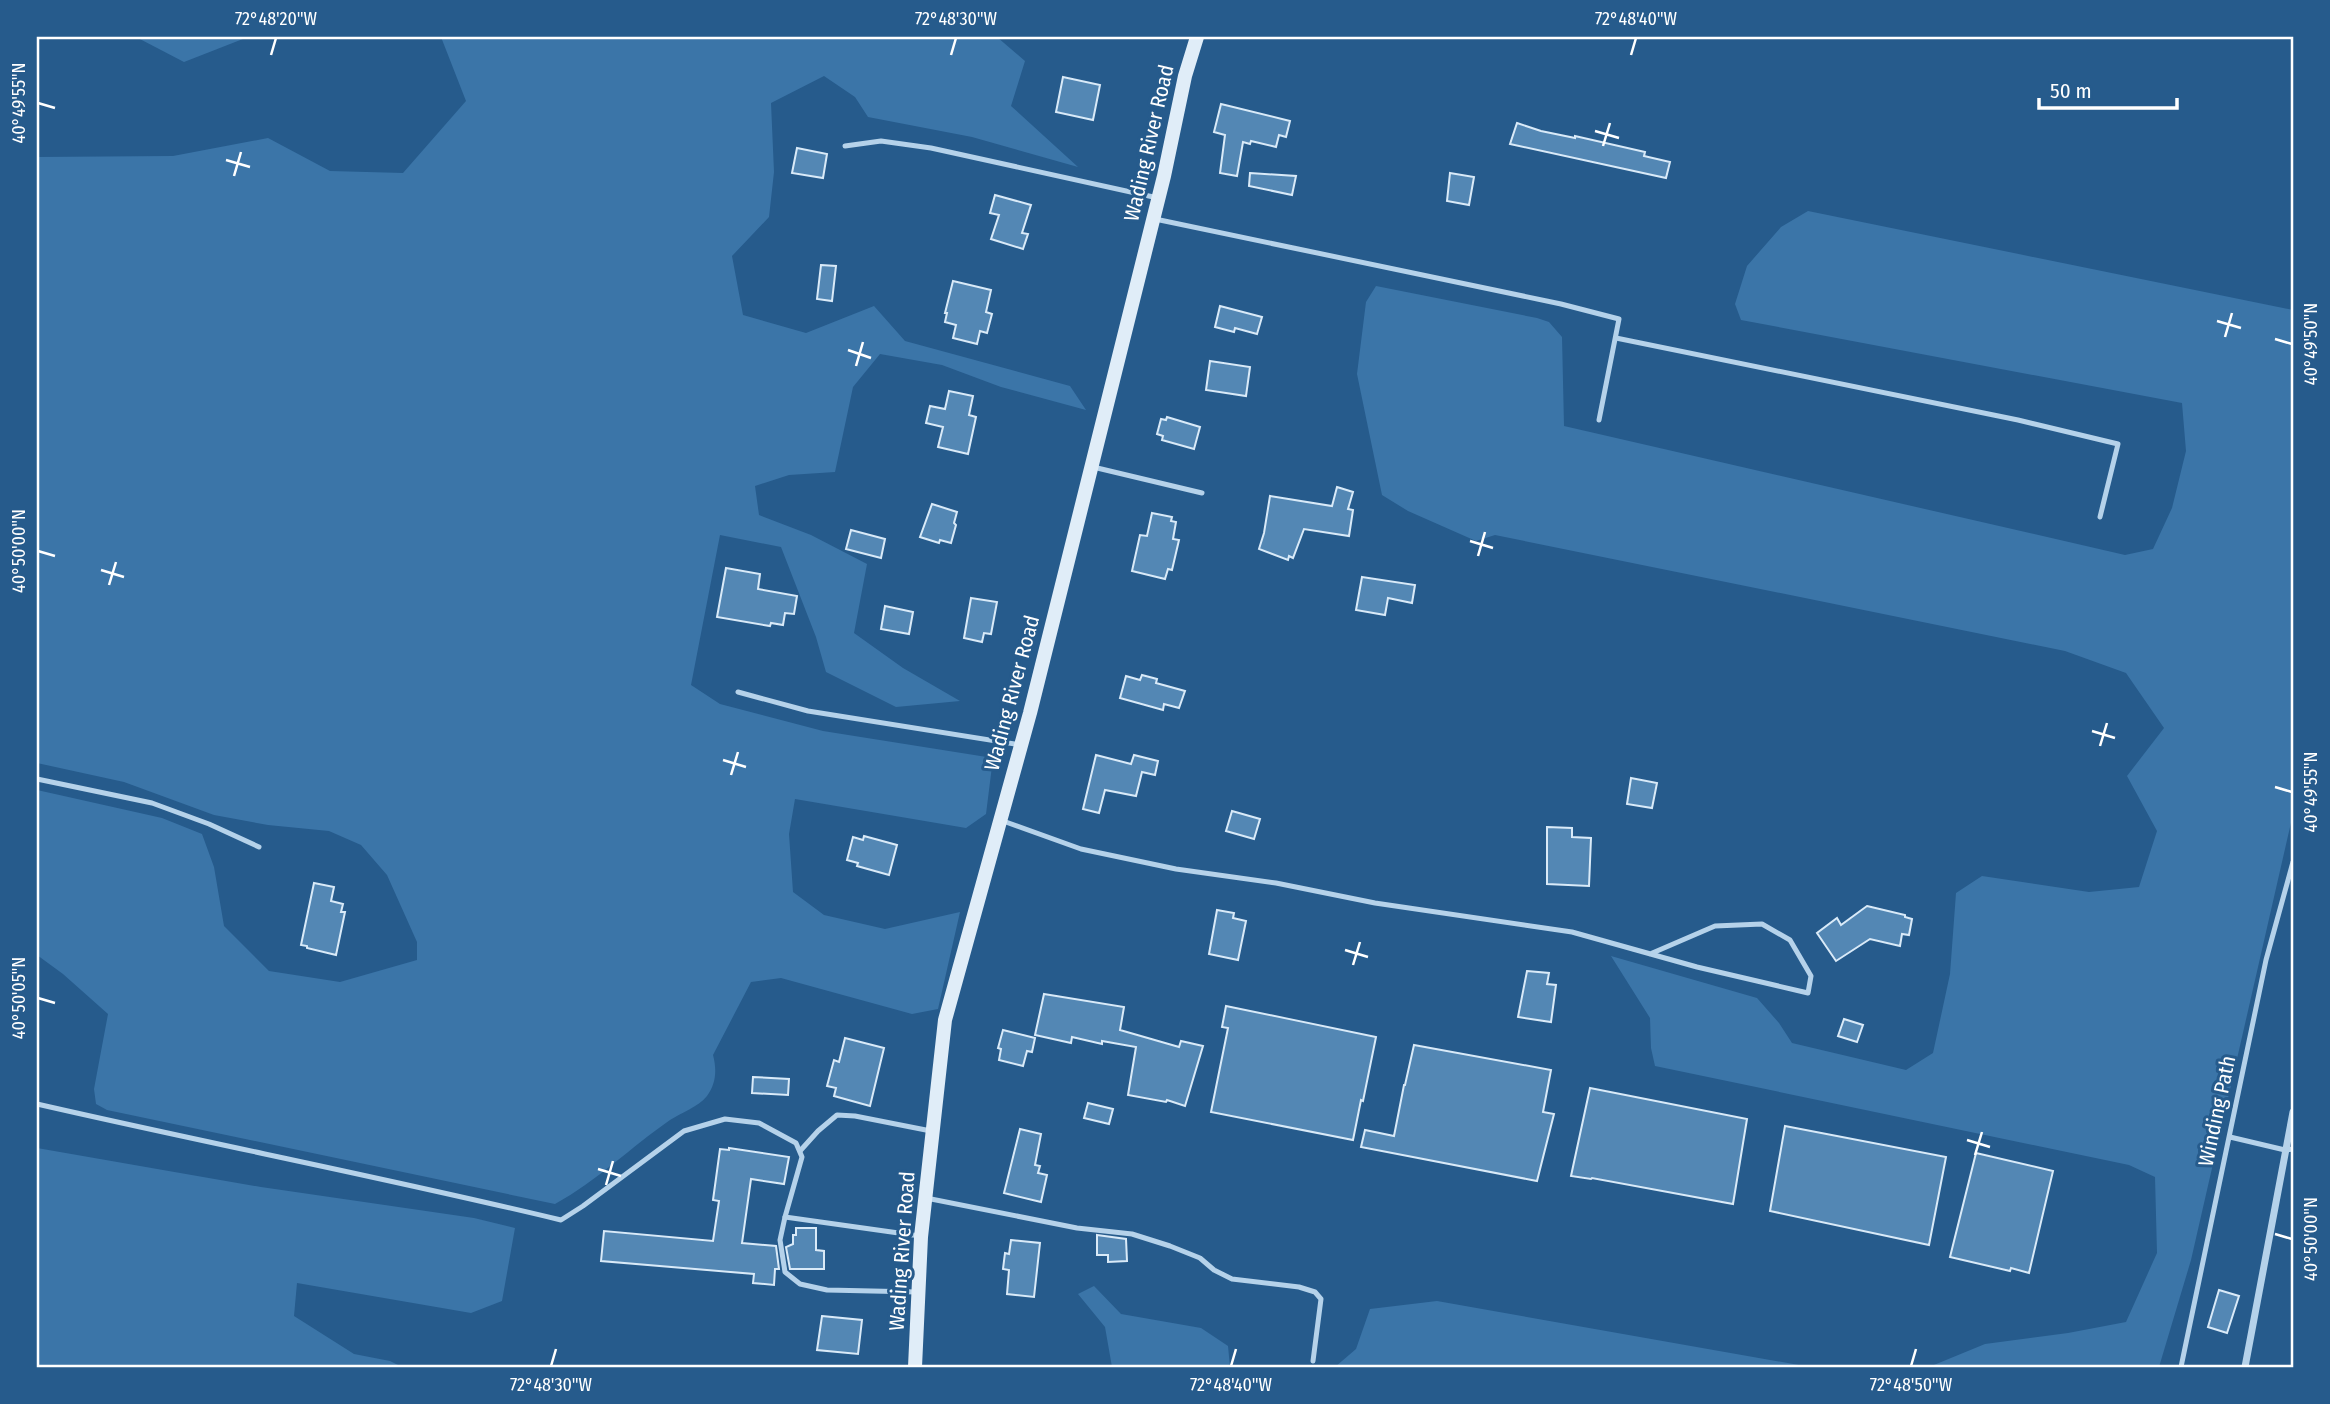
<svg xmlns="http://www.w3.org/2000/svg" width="2330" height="1404" font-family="'Fira Sans Condensed',sans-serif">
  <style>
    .green { fill: #3b75a8 }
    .building { fill: #5387b4; stroke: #d9eaf8; stroke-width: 2 }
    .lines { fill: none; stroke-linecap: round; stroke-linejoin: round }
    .service { stroke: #b5d2ea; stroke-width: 5 }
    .minor { stroke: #b5d2ea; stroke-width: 7 }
    .secondary { stroke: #e0edf8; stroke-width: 14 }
    .ticks { fill: none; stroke: #fff; stroke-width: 2.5 }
    .labels { text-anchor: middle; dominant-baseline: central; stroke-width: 6; stroke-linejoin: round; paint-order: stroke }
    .street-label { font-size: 21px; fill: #fff; stroke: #265b8c }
    .neatline { fill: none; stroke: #fff; stroke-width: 2.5 }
    .ticks-label { font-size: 18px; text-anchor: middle; fill: #fff }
  </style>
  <rect width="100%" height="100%" fill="#265b8c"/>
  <g class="green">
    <path d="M136 37H248L184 62Z"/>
    <path d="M441 37H997L1025 61 1011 106 1078 167 972 137 868 117 855 97 824 76 771 103 774 172 769 217 732 256 743 315 806 333 874 306 905 341 1070 386 1086 410 1001 387 942 365 880 354 853 387 835 472 789 475 755 486 759 515 811 535 867 564 854 633 903 668 960 701 896 707 826 672 816 637 781 547 720 535 691 685 720 704 823 731 993 758 986 814 966 828 795 799 789 834 793 892 824 915 885 929 960 912 938 1009 912 1014 781 978 751 982 713 1055C717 1070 716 1084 707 1096 698 1107 681 1113 670 1120 631 1147 597 1181 555 1204L107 1110 96 1104 94 1089 108 1014 63 974 37 955V790L162 818 202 834 214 867 224 926 269 971 340 982 417 960V942L387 875 361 845 329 831 268 825 214 815 124 782 37 763V157L173 156 268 138 330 171 403 173 466 101Z"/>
    <path d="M1808 211 2293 310V814L2191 1260 2159 1367H1929L1985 1344 2068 1333 2126 1322 2157 1253 2155 1177 2129 1165 1655 1066 1651 1048 1650 1018 1611 956 1757 998 1779 1023 1792 1043 1906 1070 1933 1053 1950 974 1956 893 1982 876 2089 892 2139 887 2157 831 2127 776 2164 728 2126 673 2065 651 1495 535 1476 541 1408 511 1382 495 1357 374 1366 302 1376 286 1537 318 1549 322 1562 337 1564 426 2125 555 2153 549 2172 508 2186 451 2182 403 1741 320 1735 304 1747 266 1781 227Z"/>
    <path d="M37 1148 261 1187 474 1218 515 1228 502 1301 471 1313 297 1283 294 1316 354 1354 390 1361 402 1367H37Z"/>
    <path d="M1094 1286 1121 1314 1201 1328 1228 1346 1230 1367H1112L1105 1327 1078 1294Z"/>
    <path d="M1437 1301 1810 1367H1335L1356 1349 1370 1309Z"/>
  </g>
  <g class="building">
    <path d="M1063 77 1100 85 1093 120 1056 112Z"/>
    <path d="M1221 104 1290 121 1286 137 1279 135 1276 147 1251 141 1250 144 1243 142 1237 176 1220 173 1225 135 1214 132Z"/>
    <path d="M1517 123 1541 131 1575 138V136L1645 152 1644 156 1670 162 1666 178 1510 144Z"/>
    <path d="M797 148 827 154 823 178 792 173Z"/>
    <path d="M1250 173 1296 176 1292 195 1249 186Z"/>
    <path d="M1450 173 1474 177 1469 205 1447 201Z"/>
    <path d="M995 195 1031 205 1022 233 1028 234 1023 249 991 239 999 215 990 213Z"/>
    <path d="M821 265 836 266 832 301 817 299Z"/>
    <path d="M953 281 991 290 986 312 992 314 987 333 980 331 977 344 953 338 956 325 945 322 947 313H945Z"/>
    <path d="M1220 306 1262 317 1257 334 1235 328 1234 332 1215 327Z"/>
    <path d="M1210 361 1250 367 1246 396 1206 390Z"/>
    <path d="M949 391 973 396 969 415 976 417 968 454 938 447 943 427 926 423 930 406 945 409Z"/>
    <path d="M1167 417 1200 427 1194 449 1162 440 1163 436 1157 434 1161 419 1166 420Z"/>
    <path d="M1337 487 1353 492 1348 509 1353 510 1349 536 1304 529 1293 558 1289 556 1288 560 1259 549 1264 533 1270 496 1332 506Z"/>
    <path d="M932 504 957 512 954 523 956 525 951 543 940 540 939 543 920 537Z"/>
    <path d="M1152 513 1172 517 1171 521 1176 522 1173 539 1179 540 1172 570 1168 569 1165 579 1132 571 1140 535 1147 536Z"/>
    <path d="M851 530 885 539 881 558 846 549Z"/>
    <path d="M726 568 760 574 758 589 797 596 794 614 785 613 783 625 771 623 770 626 717 617Z"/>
    <path d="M1362 577 1415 585 1412 603 1388 598 1385 615 1356 610Z"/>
    <path d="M971 598 997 602 991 634 984 633 982 642 964 638Z"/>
    <path d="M885 606 913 612 909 634 881 629Z"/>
    <path d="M1142 675 1157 679 1156 683 1185 691 1179 708 1164 704 1163 710 1120 698 1126 676 1140 680Z"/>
    <path d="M1096 755 1131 764 1134 755 1158 761 1155 775 1142 772 1136 796 1105 790 1099 813 1083 809Z"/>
    <path d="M1631 778 1657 783 1652 808 1627 804Z"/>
    <path d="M1232 811 1260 819 1254 839 1226 831Z"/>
    <path d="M1547 827 1572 828V837L1591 838 1589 886 1547 884Z"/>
    <path d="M864 836 897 845 889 875 857 866 858 863 847 860 853 837 863 840Z"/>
    <path d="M314 883 334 887 331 901 343 904 341 912H345L336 955 307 948V946L301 945Z"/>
    <path d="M1867 906 1905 915V917L1912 919 1909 935 1902 934 1900 946 1870 939 1836 961 1817 933 1837 918 1841 925Z"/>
    <path d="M1217 910 1234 913 1233 918 1246 921 1238 960 1209 954Z"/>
    <path d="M1527 971 1549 973 1547 984 1556 985 1551 1022 1518 1017Z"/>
    <path d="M1044 994 1124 1007 1120 1030 1179 1047 1181 1041 1203 1046 1185 1106 1167 1100 1166 1102 1128 1095 1136 1047 1102 1041V1044L1072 1037 1071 1043 1035 1035Z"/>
    <path d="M1226 1006 1376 1037 1363 1101 1361 1100 1353 1140 1211 1112 1228 1028 1222 1027Z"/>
    <path d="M1844 1019 1863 1025 1857 1042 1838 1036Z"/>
    <path d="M1003 1030 1035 1038 1032 1052 1027 1051 1023 1066 999 1060 1001 1049 998 1048Z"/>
    <path d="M845 1038 884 1048 870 1106 834 1096 836 1088 827 1086 834 1060 839 1062Z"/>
    <path d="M1414 1045 1551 1070 1543 1112 1554 1114 1537 1181 1361 1147 1365 1130 1394 1136 1404 1085H1405Z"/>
    <path d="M753 1077 789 1079 788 1095 752 1093Z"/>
    <path d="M1590 1088 1747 1119 1733 1204 1592 1178 1591 1179 1571 1176Z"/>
    <path d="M1088 1103 1113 1109 1109 1124 1084 1118Z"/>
    <path d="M1785 1126 1946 1157 1929 1245 1770 1211Z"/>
    <path d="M1020 1129 1041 1134 1035 1165 1040 1166 1038 1173 1047 1175 1041 1202 1004 1193Z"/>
    <path d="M729 1148 789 1157 784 1184 751 1179 742 1243 776 1246 779 1269H775L774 1285 753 1283 754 1274 601 1261 604 1231 713 1241 719 1201 713 1200 720 1149 729 1150Z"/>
    <path d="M1976 1153 2053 1171 2029 1273 2011 1268 2010 1271 1950 1257Z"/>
    <path d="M796 1228H816V1250L824 1251V1269H790L786 1247 793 1244V1235H796Z"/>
    <path d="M1097 1235 1126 1239 1127 1261 1108 1262V1255H1097Z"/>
    <path d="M1011 1240 1040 1243 1034 1297 1007 1294 1009 1270 1003 1269 1005 1253 1009 1254Z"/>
    <path d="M2219 1290 2239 1296 2227 1333 2208 1327Z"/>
    <path d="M822 1316 862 1320 858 1354 817 1350Z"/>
  </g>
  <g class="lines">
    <g class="service">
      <path d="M845 146 881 141 931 148 1158 198"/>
      <path d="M1155 219 1561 304 1619 319 1599 420"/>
      <path d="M1616 338 2018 420 2118 444 2100 517"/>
      <path d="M1093 467 1202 493"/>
      <path d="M738 692 808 711 1021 745"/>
      <path d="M37 779 152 803 209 824 259 847"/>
      <path d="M1003 821 1081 849 1176 869 1276 883 1375 903 1572 932 1697 967 1808 993 1811 976 1790 940 1762 924 1715 926 1650 954"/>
      <path d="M37 1104C211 1144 387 1178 561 1220L583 1206 684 1131 725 1119 759 1123 796 1143 802 1157 785 1217 920 1236"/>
      <path d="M2230 1137 2285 1150 2293 1149"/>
      <path d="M800 1151 818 1131 837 1115 855 1116 931 1131"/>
      <path d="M926 1198 1077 1228 1132 1234 1170 1246 1200 1258 1214 1270 1232 1279 1299 1287 1315 1292 1321 1299 1313 1361"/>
      <path d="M785 1217 780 1240 785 1272 800 1284 827 1290 917 1292"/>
      <path d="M2181 1367 2266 960 2293 862"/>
    </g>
    <path class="minor" d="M2245 1367 2293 1112"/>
    <path class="secondary" d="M915 1367 921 1237 945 1020 1030 713 1164 176 1185 76 1197 37"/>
  </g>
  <path class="ticks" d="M271 55 276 38M951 55 956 38M1631 55 1636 38M38 103 55 108M1595 131 1619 138M1603 146 1610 123M226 160 250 167M234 176 241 152M2217 321 2241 328M2225 337 2232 313M2275 339 2292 344M848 350 871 358M856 366 863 342M1470 541 1493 548M38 551 55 556M1478 556 1485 532M101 570 124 577M109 585 116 562M2092 731 2115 738M2100 746 2107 723M723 760 746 767M731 775 738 752M2275 787 2292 792M1345 950 1368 957M1353 965 1360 942M38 998 55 1003M1967 1140 1990 1147M1975 1155 1982 1132M598 1169 621 1176M606 1185 613 1161M2275 1234 2292 1239M551 1366 556 1349M1231 1366 1236 1349M1911 1366 1916 1349"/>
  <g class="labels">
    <g class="street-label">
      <text transform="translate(1149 143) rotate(-77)">Wading River Road</text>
      <text transform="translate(1012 693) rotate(-75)">Wading River Road</text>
      <text transform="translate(2217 1111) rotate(-78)">Winding Path</text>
      <text transform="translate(902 1251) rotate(-86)">Wading River Road</text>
    </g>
  </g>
  <rect width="2330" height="1404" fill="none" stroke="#265b8c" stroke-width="77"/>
  <path d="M2039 98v10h138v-10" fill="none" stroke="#ffffff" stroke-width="3.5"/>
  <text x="2050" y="98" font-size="21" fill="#ffffff" stroke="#265b8c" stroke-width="5" paint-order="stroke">50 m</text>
  <rect x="38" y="38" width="2254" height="1328" class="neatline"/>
  <g class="ticks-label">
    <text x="276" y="25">72°48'20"W</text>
    <text x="956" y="25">72°48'30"W</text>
    <text x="1636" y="25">72°48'40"W</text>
    <text transform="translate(19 103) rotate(-90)" y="6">40°49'55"N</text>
    <text transform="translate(2311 344) rotate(-90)" y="6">40°49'50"N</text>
    <text transform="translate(19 551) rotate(-90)" y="6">40°50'00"N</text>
    <text transform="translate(2311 792) rotate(-90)" y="6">40°49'55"N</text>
    <text transform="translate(19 998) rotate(-90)" y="6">40°50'05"N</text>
    <text transform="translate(2311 1239) rotate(-90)" y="6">40°50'00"N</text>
    <text x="551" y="1391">72°48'30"W</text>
    <text x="1231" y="1391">72°48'40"W</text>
    <text x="1911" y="1391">72°48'50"W</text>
  </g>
</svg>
